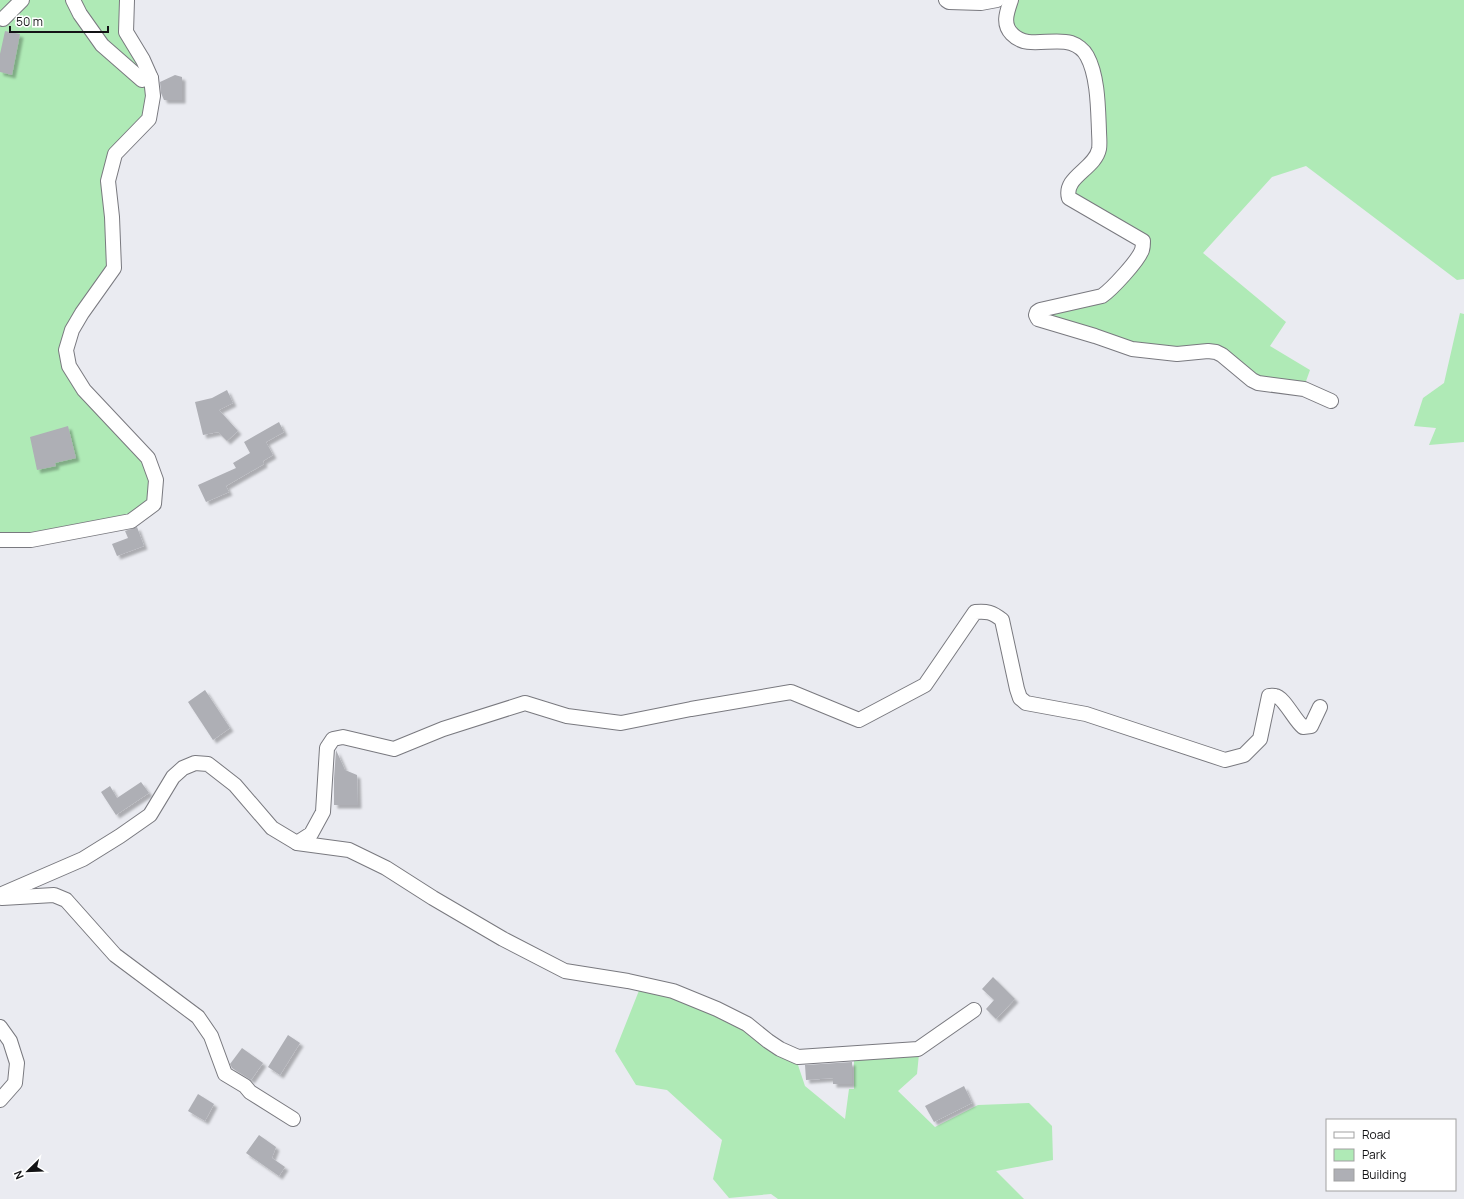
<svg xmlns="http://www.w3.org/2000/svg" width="1464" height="1199" font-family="Manrope,sans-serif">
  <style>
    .green { fill: #afeab6 }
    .building { fill: #aeafb5; filter: url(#shadow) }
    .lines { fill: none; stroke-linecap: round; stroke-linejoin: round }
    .minor-casing { stroke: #79797f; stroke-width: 16 }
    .minor { stroke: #fff; stroke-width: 14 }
  </style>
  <defs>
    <filter id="shadow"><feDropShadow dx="3.5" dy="3.5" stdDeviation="1" flood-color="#0004"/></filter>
  </defs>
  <rect width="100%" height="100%" fill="#eaebf1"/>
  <g class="green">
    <path d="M0 0H123L138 61 146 84 148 95 144 116 110 152 109 266 61 350 144 460 151 480 149 501 129 516 30 535H0Z"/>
    <path d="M1016 0H1464V279L1457 280 1306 166 1272 177 1203 253 1286 322 1270 346 1310 370 1305 384 1260 379 1225 351 1177 349 1133 344 1041 315 1096 304 1148 249 1073 195 1072 191 1098 163 1090 51 1029 37 1012 28V9Z"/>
    <path d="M1460 313 1464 314V442L1429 445 1436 428 1414 426 1423 398 1444 383Z"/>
    <path d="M640 988 672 996 745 1028 797 1062 805 1086 845 1119 849 1089H854V1058L919 1054 917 1074 898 1091 935 1127 978 1105 1029 1103 1052 1126 1053 1160 996 1171 1024 1199H778L771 1194 729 1198 713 1179 722 1140 667 1090 636 1085 615 1051Z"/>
  </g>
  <g class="building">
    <path d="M5 31 20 34 12 75 0 72V54Z"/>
    <path d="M175 75 182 77V100H164L161 93 160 82Z"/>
    <path d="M227 390 233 403 219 410 238 431 227 441 218 432 203 435 195 402 212 398Z"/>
    <path d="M279 422 284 432 266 442 273 455 263 461 264 464 226 486 229 492 206 502 198 485 236 468 233 463 250 453 244 442Z"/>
    <path d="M68 426 76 458 55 463 56 466 37 470 30 437Z"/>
    <path d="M137 527 144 546 117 556 112 544 128 538 125 531Z"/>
    <path d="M205 690 230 728 213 740 188 702Z"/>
    <path d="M336 750 345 770 357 775 358 805H334V779Z"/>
    <path d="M141 782 149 793 116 815 101 792 110 786 117 798Z"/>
    <path d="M993 977 1015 999 996 1019 986 1009 994 1000 982 989Z"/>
    <path d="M288 1035 300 1043 280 1075 268 1067Z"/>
    <path d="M242 1048 263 1063 251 1080 232 1068 230 1064Z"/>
    <path d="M852 1062V1084H833V1078L806 1080 805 1065Z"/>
    <path d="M964 1086 972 1103 934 1122 925 1106Z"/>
    <path d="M198 1094 214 1104 205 1121 188 1111Z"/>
    <path d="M259 1135 276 1147 272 1158 285 1167 279 1176 246 1153Z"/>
  </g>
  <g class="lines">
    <defs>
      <g id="minor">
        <path d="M73 0 80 14 102 45 142 80 151 78"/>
        <path d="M946 0 949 2 981 3 997 0"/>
        <path d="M1011 0C1007 12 1002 24 1012 34 1027 50 1052 37 1071 43 1077 45 1084 50 1087 56 1098 76 1098 108 1099 131 1099 136 1100 143 1099 149 1095 169 1063 177 1069 198L1143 241C1143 244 1143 247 1142 250 1138 261 1112 289 1102 296L1040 310 1037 312 1036 315 1038 319 1095 336 1132 349 1177 354 1208 351 1216 352 1222 355 1252 380 1258 383 1304 389 1331 401"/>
        <path d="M3 19 22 0"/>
        <path d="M0 540H31L131 521 154 504 156 480 148 458 84 390 69 366 66 350 72 330 82 313 114 268 112 217 108 181 115 154 149 119 153 96 151 78 143 60 126 32 127 0"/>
        <path d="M297 843 311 834 323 812 327 748 333 739 343 737 394 749 443 729 525 703 567 716 621 723 691 709 791 692 859 720 925 685 975 612C987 611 992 612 1002 620L1017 689 1020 698 1026 703 1086 714 1225 760 1244 755 1260 739 1269 696C1270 696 1274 695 1275 696 1284 697 1295 721 1303 727L1311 726 1320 707"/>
        <path d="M0 895 83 859 120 836 150 815 173 777 183 768 195 763 208 764 235 785 272 828 297 843 349 850 386 868 433 898 503 939 565 971 628 981 673 991 717 1009 747 1024 768 1041 780 1049 798 1057 918 1049 974 1010"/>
        <path d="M2 898 54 895 66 900 115 955 198 1017 211 1036 225 1074 245 1086 250 1092 293 1119"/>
        <path d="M0 1027 10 1041 17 1063 15 1083 0 1100"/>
      </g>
    </defs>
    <use href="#minor" class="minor-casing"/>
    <use href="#minor" class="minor"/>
  </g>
  <rect x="1326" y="1119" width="130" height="72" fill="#ffffff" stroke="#a1a1a1"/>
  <rect x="1334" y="1132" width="20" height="6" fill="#ffffff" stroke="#a1a1a1"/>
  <text x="1362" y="1139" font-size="12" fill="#131315">Road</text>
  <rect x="1334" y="1149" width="20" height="12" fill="#afeab6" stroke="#a1a1a1"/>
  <text x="1362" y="1159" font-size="12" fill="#131315">Park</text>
  <rect x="1334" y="1169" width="20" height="12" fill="#aeafb5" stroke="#a1a1a1"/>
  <text x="1362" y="1179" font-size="12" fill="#131315">Building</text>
  <g transform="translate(28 1171) rotate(247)" stroke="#ffffff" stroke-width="3" paint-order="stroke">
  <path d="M0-3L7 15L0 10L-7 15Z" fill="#131315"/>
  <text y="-6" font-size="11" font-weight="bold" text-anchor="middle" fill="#131315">N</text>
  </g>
  <path d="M10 26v6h98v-6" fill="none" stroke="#131315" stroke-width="2"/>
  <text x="16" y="26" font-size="12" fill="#131315" stroke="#ffffff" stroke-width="3" paint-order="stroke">50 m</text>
</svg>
